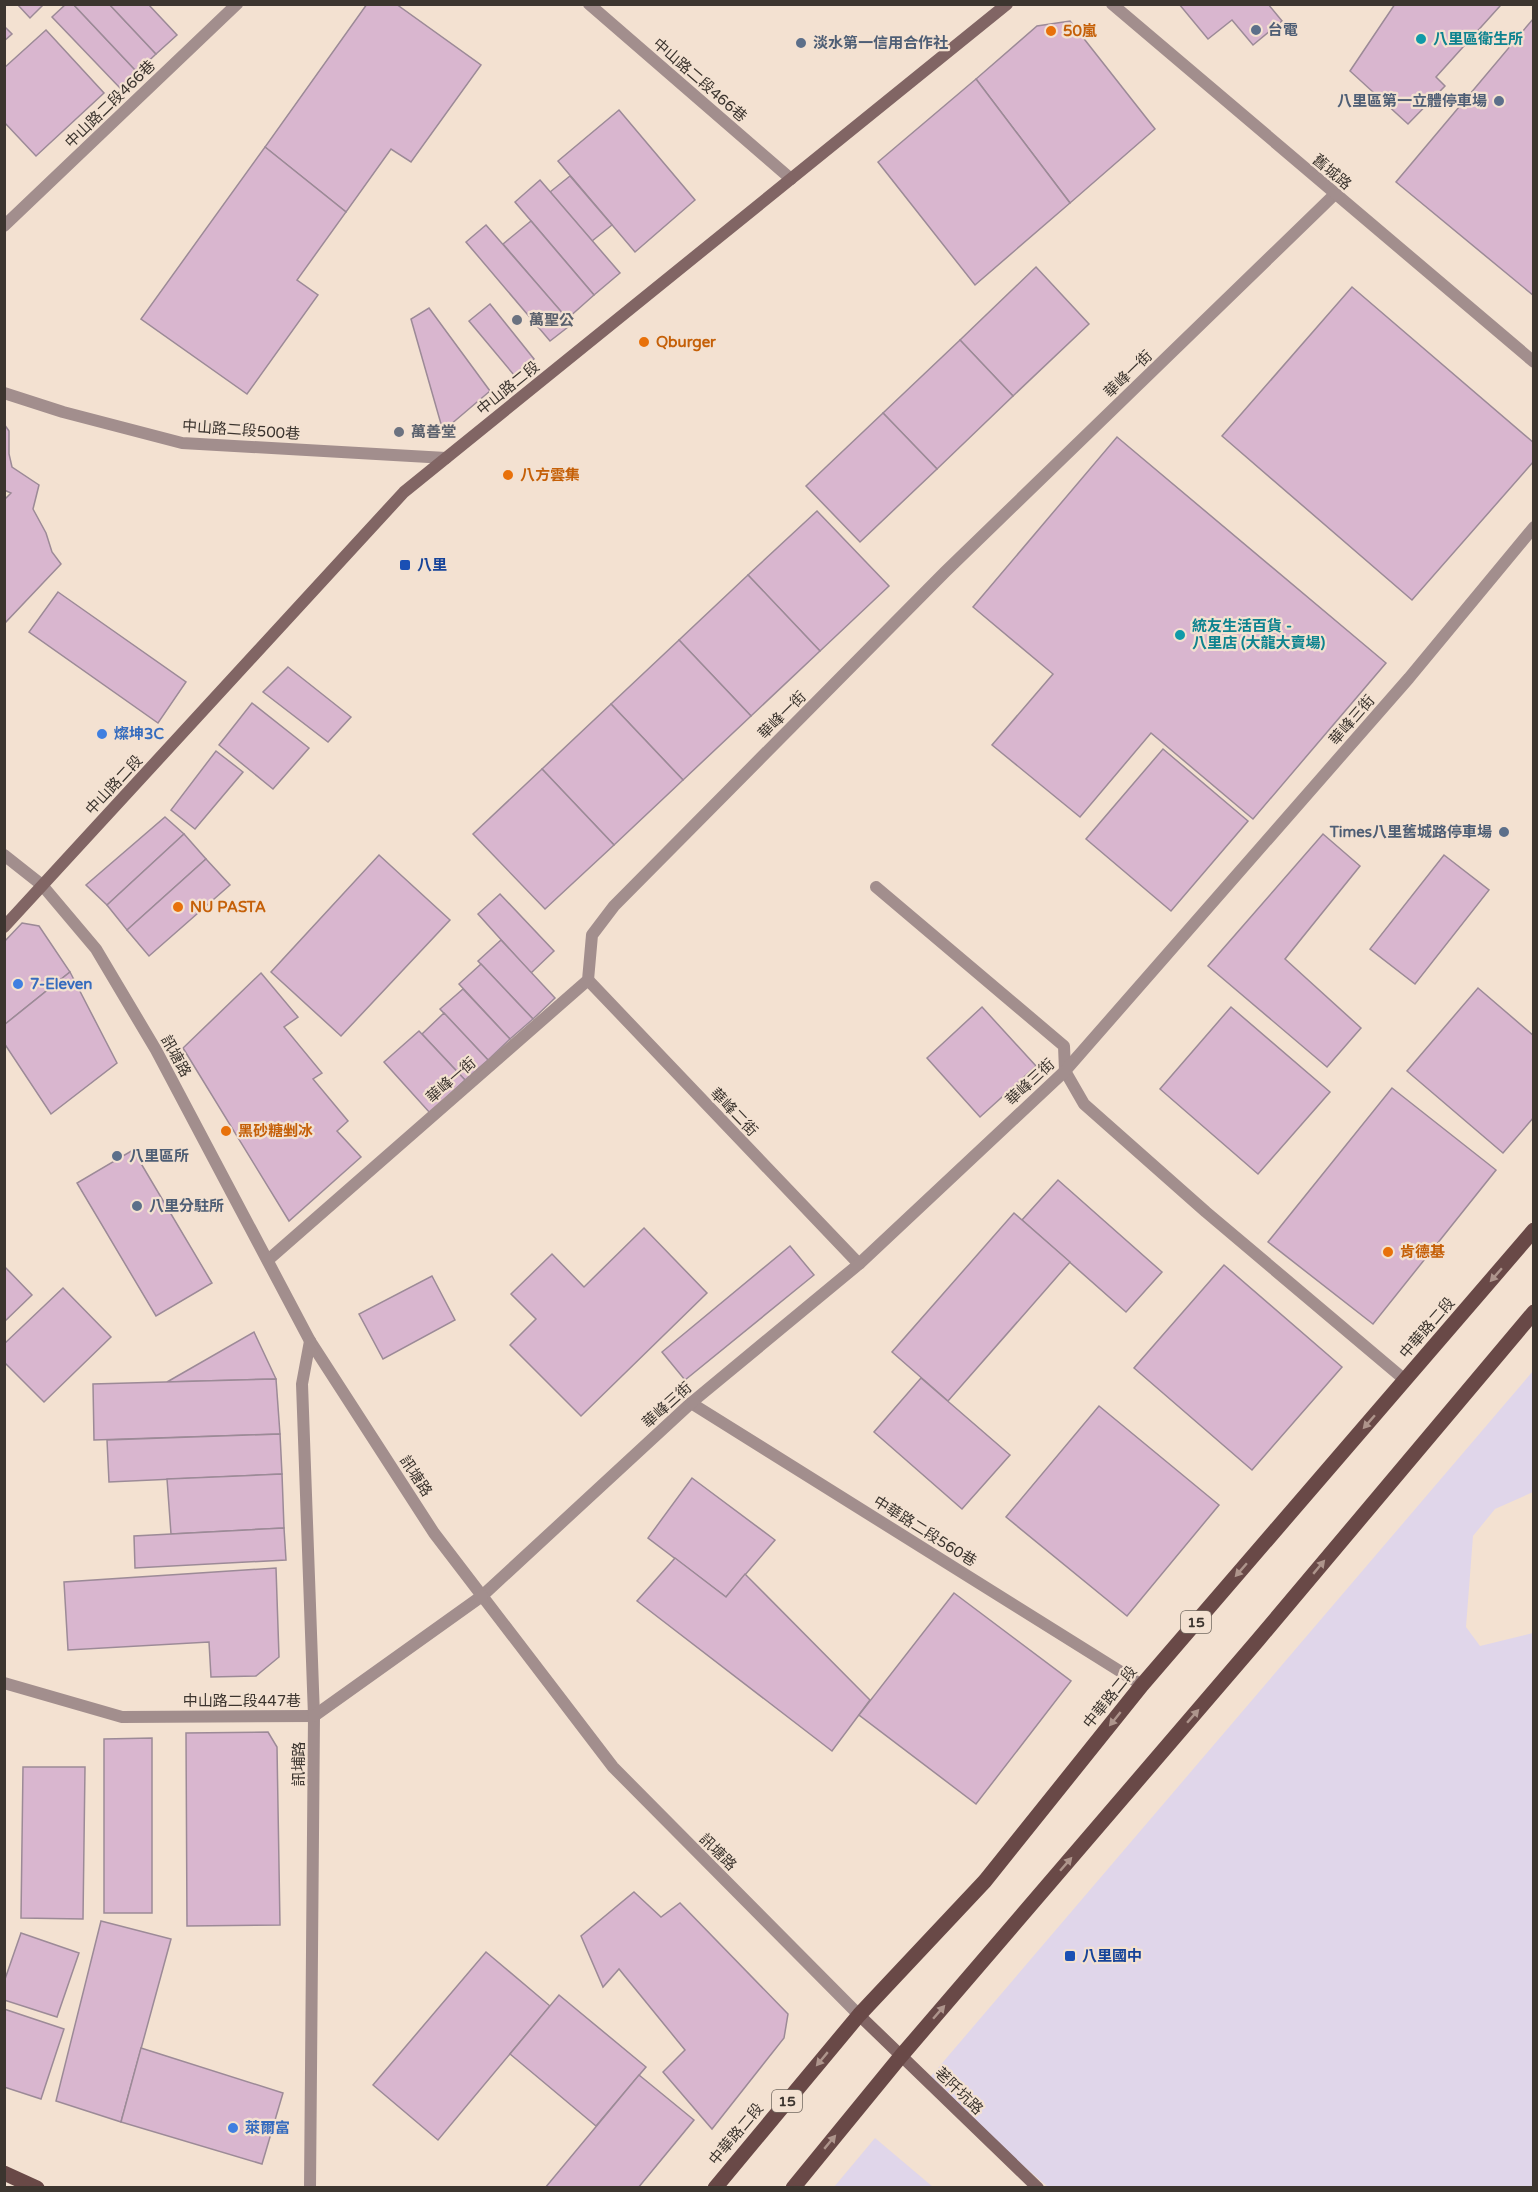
<svg xmlns="http://www.w3.org/2000/svg" width="1538" height="2192" font-family="'Varela Round','Noto Sans TC',sans-serif">
  <style>
    .industrial { fill: #e0d6ea }
    .building { fill: #d9b6cf; stroke: #9c8a97; stroke-width: 1.5 }
    .lines { fill: none; stroke-linecap: round; stroke-linejoin: round }
    .lane { stroke: #a28e8d; stroke-width: 12 }
    .street { stroke: #a28e8d; stroke-width: 12 }
    .secondary { stroke: #816564; stroke-width: 12 }
    .primary { stroke: #694947; stroke-width: 15 }
    .oneway { fill: #ae958c }
    .service-dot { fill: #5c6f8a; stroke: #f3e1d1; stroke-width: 2 }
    .food-dot { fill: #e8710a; stroke: #f3e1d1; stroke-width: 2 }
    .culture-dot { fill: #0f9aa8; stroke: #f3e1d1; stroke-width: 2 }
    .worship-dot { fill: #6b7280; stroke: #f3e1d1; stroke-width: 2 }
    .transit-dot { fill: #1a4fb4; stroke: #f3e1d1; stroke-width: 2 }
    .shop-dot { fill: #3f7fe0; stroke: #f3e1d1; stroke-width: 2 }
    .labels { text-anchor: middle; dominant-baseline: central; stroke-width: 4.5; stroke-linejoin: round; paint-order: stroke }
    .shield { fill: #f3e1d1; stroke: #736960; stroke-width: 1.5 }
    .shield-label { font-size: 14px; font-weight: bold; fill: #3c352f }
    .service-label { font-size: 15px; font-weight: bold; fill: #4e5e75; stroke: #f3e1d1; text-anchor: start }
    .food-label { font-size: 15px; font-weight: bold; fill: #c56008; stroke: #f3e1d1; text-anchor: start }
    .culture-label { font-size: 15px; font-weight: bold; fill: #0d838f; stroke: #f3e1d1; text-anchor: start }
    .street-label { font-size: 15px; fill: #3c352f; stroke: #f3e1d1 }
    .worship-label { font-size: 15px; font-weight: bold; fill: #5b616d; stroke: #f3e1d1; text-anchor: start }
    .transit-label { font-size: 15px; font-weight: bold; fill: #164399; stroke: #f3e1d1; text-anchor: start }
    .shop-label { font-size: 15px; font-weight: bold; fill: #366cbe; stroke: #f3e1d1; text-anchor: start }
  </style>
  <rect width="100%" height="100%" fill="#f3e1d1"/>
  <g class="industrial">
    <path d="M1533 1371V1492L1495 1509 1473 1536 1466 1627 1480 1646 1533 1633V2187H1048L926 2082Z"/>
    <path d="M875 2138 933 2187H834Z"/>
  </g>
  <g class="building">
    <path d="M17 4H44L30 18Z"/>
    <path d="M66 4H73L137 72 120 88 52 17Z"/>
    <path d="M73 4H109L156 54 137 72Z"/>
    <path d="M109 4H148L177 35 156 54Z"/>
    <path d="M367 4H396L481 65 411 162 391 149 346 212 265 147Z"/>
    <path d="M1179 4H1268L1282 21 1253 45 1232 20 1208 39Z"/>
    <path d="M1395 4H1498L1500 6 1436 77 1445 86 1408 124 1350 71Z"/>
    <path d="M1533 19 1534 20V296L1396 182Z"/>
    <path d="M1070 21 1155 129 1070 203 976 79 1037 26Z"/>
    <path d="M4 26 12 34 4 41Z"/>
    <path d="M46 30 104 93 36 156 4 122V68Z"/>
    <path d="M976 79 1070 203 975 285 878 162Z"/>
    <path d="M619 110 695 200 635 252 558 161Z"/>
    <path d="M265 147 346 212 297 280 318 295 247 394 141 319Z"/>
    <path d="M570 176 612 225 592 241 550 192Z"/>
    <path d="M540 180 620 273 594 295 515 202Z"/>
    <path d="M531 221 594 295 567 319 503 244Z"/>
    <path d="M486 225 572 324 550 341 466 242Z"/>
    <path d="M1036 267 1089 324 1013 396 960 340Z"/>
    <path d="M1352 287 1534 443V461L1412 600 1222 436Z"/>
    <path d="M490 304 534 359 514 375 469 321Z"/>
    <path d="M429 308 490 391 443 431 411 319Z"/>
    <path d="M960 340 1013 396 937 469 883 413Z"/>
    <path d="M883 413 937 469 860 542 806 486Z"/>
    <path d="M4 424 9 431V454L12 467 39 485 33 509 46 533 52 552 61 564 4 624V500L11 493 4 490Z"/>
    <path d="M1117 437 1386 663 1253 819 1151 733 1080 817 992 745 1053 674 973 607Z"/>
    <path d="M817 511 889 586 820 651 748 575Z"/>
    <path d="M748 575 820 651 751 716 679 640Z"/>
    <path d="M58 592 186 682 158 723 29 632Z"/>
    <path d="M679 640 751 716 683 780 611 704Z"/>
    <path d="M288 667 351 717 328 742 263 692Z"/>
    <path d="M252 703 309 748 273 789 219 745Z"/>
    <path d="M611 704 683 780 614 845 542 769Z"/>
    <path d="M1163 749 1248 821 1171 911 1086 839Z"/>
    <path d="M216 751 243 772 195 829 171 810Z"/>
    <path d="M542 769 614 845 545 909 473 834Z"/>
    <path d="M165 817 184 834 107 905 86 885Z"/>
    <path d="M184 834 206 859 127 930 107 905Z"/>
    <path d="M1323 834 1360 866 1285 959 1361 1028 1327 1067 1208 966Z"/>
    <path d="M379 855 450 920 341 1036 271 972Z"/>
    <path d="M1444 855 1489 890 1415 984 1370 949Z"/>
    <path d="M206 859 230 885 149 956 127 930Z"/>
    <path d="M500 894 554 951 531 973 478 914Z"/>
    <path d="M22 923 39 926 70 972 4 1025V942Z"/>
    <path d="M501 940 555 998 533 1019 478 961Z"/>
    <path d="M481 964 533 1019 510 1039 459 984Z"/>
    <path d="M70 972 117 1063 51 1114 4 1043V1025Z"/>
    <path d="M261 973 298 1017 284 1027 322 1073 313 1079 348 1121 337 1131 361 1157 289 1221 183 1048Z"/>
    <path d="M1478 988 1534 1036V1117L1503 1153 1407 1071Z"/>
    <path d="M463 989 510 1039 488 1060 440 1009Z"/>
    <path d="M982 1007 1036 1066 980 1117 927 1058Z"/>
    <path d="M1231 1007 1330 1092 1258 1174 1160 1089Z"/>
    <path d="M444 1013 488 1060 465 1080 422 1034Z"/>
    <path d="M419 1031 465 1080 430 1113 384 1062Z"/>
    <path d="M1392 1088 1496 1170 1373 1324 1268 1242Z"/>
    <path d="M133 1150 212 1283 156 1316 77 1183Z"/>
    <path d="M1058 1180 1162 1272 1126 1312 1022 1220Z"/>
    <path d="M1014 1213 1070 1262 948 1401 892 1352Z"/>
    <path d="M644 1228 707 1293 581 1416 510 1345 536 1319 511 1294 552 1254 584 1287Z"/>
    <path d="M790 1246 814 1275 685 1380 662 1352Z"/>
    <path d="M1224 1265 1342 1367 1252 1470 1134 1368Z"/>
    <path d="M4 1266 32 1295 4 1322Z"/>
    <path d="M432 1276 455 1320 383 1359 359 1314Z"/>
    <path d="M63 1288 111 1337 44 1402 4 1362V1344Z"/>
    <path d="M254 1332 276 1379 167 1382Z"/>
    <path d="M921 1378 1010 1455 962 1509 874 1432Z"/>
    <path d="M276 1379 280 1434 94 1440 93 1384Z"/>
    <path d="M1099 1406 1219 1505 1127 1616 1006 1517Z"/>
    <path d="M280 1434 282 1474 109 1482 107 1440Z"/>
    <path d="M282 1474 284 1528 171 1534 167 1479Z"/>
    <path d="M692 1478 775 1540 726 1597 648 1538Z"/>
    <path d="M284 1528 286 1560 135 1568 134 1536Z"/>
    <path d="M675 1558 726 1597 745 1574 870 1700 832 1751 637 1601Z"/>
    <path d="M276 1568 279 1657 256 1676 211 1677 209 1642 68 1650 64 1582Z"/>
    <path d="M954 1593 1071 1681 976 1804 859 1715Z"/>
    <path d="M268 1732 277 1747 280 1925 187 1926 186 1733Z"/>
    <path d="M152 1738V1913H104V1739Z"/>
    <path d="M23 1767H85L83 1919 21 1918Z"/>
    <path d="M634 1892 661 1917 680 1903 788 2014 784 2038 712 2129 663 2072 685 2050 619 1969 603 1987 581 1936Z"/>
    <path d="M101 1921 171 1939 121 2122 56 2101Z"/>
    <path d="M21 1933 79 1953 57 2017 4 2000V1982Z"/>
    <path d="M486 1952 550 2006 438 2140 373 2085Z"/>
    <path d="M559 1995 646 2067 596 2126 510 2054Z"/>
    <path d="M4 2009 64 2029 41 2099 4 2087Z"/>
    <path d="M141 2048 283 2093 262 2164 121 2122Z"/>
    <path d="M639 2075 694 2120 638 2188H545Z"/>
  </g>
  <g class="lines">
    <g class="lane">
      <path d="M589 4 791 179"/>
      <path d="M4 226 237 4"/>
      <path d="M4 393 63 412 182 443 446 458"/>
      <path d="M4 855 42 885"/>
      <path d="M876 887 1064 1046 1065 1071 1084 1104 1206 1212 1405 1380"/>
      <path d="M588 980 859 1264"/>
      <path d="M268 1260 588 980 592 935 614 906 945 572 1335 194"/>
      <path d="M691 1403 1142 1685"/>
      <path d="M482 1596 691 1403 859 1264 1065 1071 1409 678 1534 527"/>
      <path d="M4 1683 122 1717 314 1716"/>
    </g>
    <g class="street">
      <path d="M1112 4 1534 362"/>
      <path d="M42 885 96 949 156 1050 310 1341 434 1533 613 1767 859 2015"/>
      <path d="M310 1341 302 1384 314 1716 310 2188"/>
      <path d="M314 1716 482 1596"/>
    </g>
    <g class="secondary">
      <path d="M4 927 404 492 1007 4"/>
      <path d="M859 2015 1038 2188"/>
    </g>
    <g class="primary">
      <path d="M4 2173 37 2188"/>
      <path d="M715 2188 859 2015 985 1881 1142 1685 1534 1230"/>
      <path d="M793 2188 901 2056 1258 1640 1534 1312"/>
    </g>
  </g>
  <defs><path id="oneway-solid" d="M-6-.8H1V-3.2L6.5 0L1 3.2V.8H-6Z" transform="scale(1.5)"/></defs>
  <g class="oneway">
    <use href="#oneway-solid" transform="translate(1496 1275) rotate(131)"/>
    <use href="#oneway-solid" transform="translate(1369 1422) rotate(131)"/>
    <use href="#oneway-solid" transform="translate(1319 1567) rotate(-50)"/>
    <use href="#oneway-solid" transform="translate(1241 1570) rotate(131)"/>
    <use href="#oneway-solid" transform="translate(1193 1716) rotate(-49)"/>
    <use href="#oneway-solid" transform="translate(1115 1719) rotate(129)"/>
    <use href="#oneway-solid" transform="translate(1066 1864) rotate(-49)"/>
    <use href="#oneway-solid" transform="translate(939 2012) rotate(-49)"/>
    <use href="#oneway-solid" transform="translate(822 2059) rotate(130)"/>
    <use href="#oneway-solid" transform="translate(830 2142) rotate(-50)"/>
  </g>
  <g class="service-dot">
    <circle cx="1256" cy="30" r="6"/>
    <circle cx="801" cy="43" r="6"/>
    <circle cx="1499" cy="101" r="6"/>
    <circle cx="1504" cy="832" r="6"/>
    <circle cx="117" cy="1156" r="6"/>
    <circle cx="137" cy="1206" r="6"/>
  </g>
  <g class="food-dot">
    <circle cx="1051" cy="31" r="6"/>
    <circle cx="644" cy="342" r="6"/>
    <circle cx="508" cy="475" r="6"/>
    <circle cx="178" cy="907" r="6"/>
    <circle cx="226" cy="1131" r="6"/>
    <circle cx="1388" cy="1252" r="6"/>
  </g>
  <g class="culture-dot">
    <circle cx="1421" cy="39" r="6"/>
    <circle cx="1180" cy="635" r="6"/>
  </g>
  <g class="worship-dot">
    <circle cx="517" cy="320" r="6"/>
    <circle cx="399" cy="432" r="6"/>
  </g>
  <g class="transit-dot">
    <rect x="399" y="559" width="12" height="12" rx="3"/>
    <rect x="1064" y="1950" width="12" height="12" rx="3"/>
  </g>
  <g class="shop-dot">
    <circle cx="102" cy="734" r="6"/>
    <circle cx="18" cy="984" r="6"/>
    <circle cx="233" cy="2128" r="6"/>
  </g>
  <g class="labels">
    <g class="shield">
      <rect x="1181" y="1611" width="30" height="22" rx="4.5"/>
      <rect x="772" y="2090" width="30" height="22" rx="4.5"/>
    </g>
    <g class="shield-label">
      <text x="1196" y="1622">15</text>
      <text x="787" y="2101">15</text>
    </g>
    <g class="service-label">
      <text x="1268" y="30">台電</text>
      <text x="813" y="43">淡水第一信用合作社</text>
      <text x="1487" y="101" text-anchor="end">八里區第一立體停車場</text>
      <text x="1492" y="832" text-anchor="end">Times八里舊城路停車場</text>
      <text x="129" y="1156">八里區所</text>
      <text x="149" y="1206">八里分駐所</text>
    </g>
    <g class="food-label">
      <text x="1063" y="31">50嵐</text>
      <text x="656" y="342">Qburger</text>
      <text x="520" y="475">八方雲集</text>
      <text x="190" y="907">NU PASTA</text>
      <text x="238" y="1131">黑砂糖剉冰</text>
      <text x="1400" y="1252">肯德基</text>
    </g>
    <g class="culture-label">
      <text x="1433" y="39">八里區衛生所</text>
      <text x="1192" y="626">統友生活百貨 -<tspan x="1192" dy="17">八里店 (大龍大賣場)</tspan></text>
    </g>
    <g class="street-label">
      <text transform="translate(700 80) rotate(41)">中山路二段466巷</text>
      <text transform="translate(110 104) rotate(-44)">中山路二段466巷</text>
      <text transform="translate(1332 172) rotate(40)">舊城路</text>
      <text transform="translate(1128 374) rotate(-44)">華峰一街</text>
      <text transform="translate(508 388) rotate(-39)">中山路二段</text>
      <text transform="translate(241 430) rotate(4)">中山路二段500巷</text>
      <text transform="translate(782 715) rotate(-45)">華峰一街</text>
      <text transform="translate(1352 720) rotate(-49)">華峰三街</text>
      <text transform="translate(114 785) rotate(-47)">中山路二段</text>
      <text transform="translate(176 1056) rotate(61)">訊塘路</text>
      <text transform="translate(451 1080) rotate(-41)">華峰一街</text>
      <text transform="translate(1030 1082) rotate(-43)">華峰三街</text>
      <text transform="translate(734 1112) rotate(46)">華峰二街</text>
      <text transform="translate(1427 1328) rotate(-49)">中華路二段</text>
      <text transform="translate(667 1405) rotate(-42)">華峰三街</text>
      <text transform="translate(416 1476) rotate(57)">訊塘路</text>
      <text transform="translate(925 1531) rotate(32)">中華路二段560巷</text>
      <text transform="translate(1110 1697) rotate(-51)">中華路二段</text>
      <text x="242" y="1701">中山路二段447巷</text>
      <text transform="translate(299 1764) rotate(-90)">訊埔路</text>
      <text transform="translate(718 1852) rotate(45)">訊塘路</text>
      <text transform="translate(959 2091) rotate(44)">荖阡坑路</text>
      <text transform="translate(736 2134) rotate(-50)">中華路二段</text>
    </g>
    <g class="worship-label">
      <text x="529" y="320">萬聖公</text>
      <text x="411" y="432">萬善堂</text>
    </g>
    <g class="transit-label">
      <text x="417" y="565">八里</text>
      <text x="1082" y="1956">八里國中</text>
    </g>
    <g class="shop-label">
      <text x="114" y="734">燦坤3C</text>
      <text x="30" y="984">7-Eleven</text>
      <text x="245" y="2128">萊爾富</text>
    </g>
  </g>
  <rect width="1538" height="2192" fill="none" stroke="#3c352f" stroke-width="12"/>
</svg>
